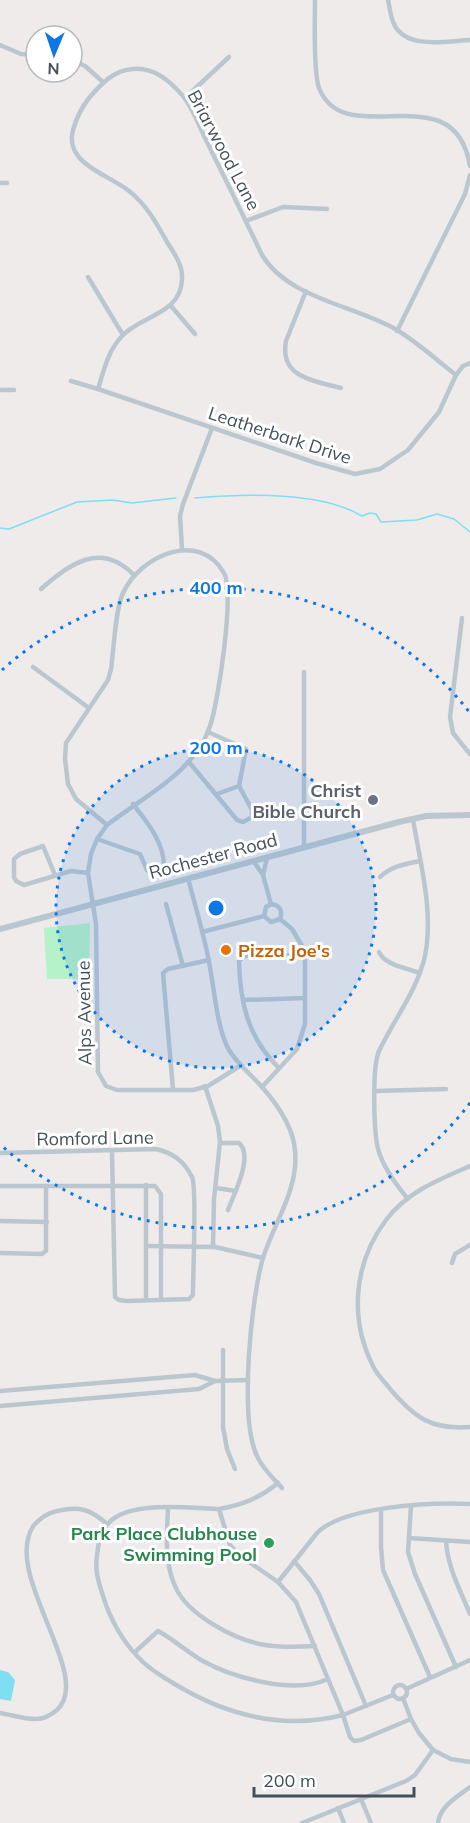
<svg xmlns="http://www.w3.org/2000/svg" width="470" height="1823" font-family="Mulish,sans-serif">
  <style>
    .green { fill: #b5f1c9 }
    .water { fill: #7fdef1 }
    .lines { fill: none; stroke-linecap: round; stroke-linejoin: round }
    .stream { stroke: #7fdef1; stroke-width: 1.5 }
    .minor { stroke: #bbc7cf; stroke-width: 4.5 }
    .tertiary { stroke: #bbc7cf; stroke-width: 6 }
    .ring { fill: none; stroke: #0e77e6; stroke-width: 3; stroke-dasharray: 3 6 }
    .worship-dot { fill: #6b7280; stroke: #fff; stroke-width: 2 }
    .food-dot { fill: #e8710a; stroke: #fff; stroke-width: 2 }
    .leisure-dot { fill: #2e9e5b; stroke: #fff; stroke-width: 2 }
    .labels { text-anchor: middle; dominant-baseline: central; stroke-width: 6; stroke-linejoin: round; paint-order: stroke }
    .street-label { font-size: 18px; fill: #43505a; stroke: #fff }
    .worship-label { font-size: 18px; font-weight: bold; fill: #5b616d; stroke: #fff; text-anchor: end }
    .food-label { font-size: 18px; font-weight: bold; fill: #c56008; stroke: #fff; text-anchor: start }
    .leisure-label { font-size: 18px; font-weight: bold; fill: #27864d; stroke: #fff; text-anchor: end }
    .centre { fill: #0e77e6; stroke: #fff; stroke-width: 3 }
    .ring-label { font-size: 18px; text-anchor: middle; font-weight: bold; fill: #0e77e6; stroke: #fff; stroke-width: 6; stroke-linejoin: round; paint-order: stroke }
  </style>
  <rect width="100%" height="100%" fill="#efebeb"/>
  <path class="green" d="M90 923 89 979H47L44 928Z"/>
  <path class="water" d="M0 1670 8 1672 15 1680 11 1701 0 1699Z"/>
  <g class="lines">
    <g class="stream">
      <path d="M195 498C242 494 320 491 362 516L370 513 376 514 381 522 417 520 437 514 454 519 470 532"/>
      <path d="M0 528 9 529 77 502 113 500 132 503 176 498"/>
    </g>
    <g class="minor">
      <path d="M315 0C315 20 313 71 319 88 345 154 454 71 470 166"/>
      <path d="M388 0C390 8 390 16 394 24 406 50 447 41 470 40"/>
      <path d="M0 45 21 54 36 55"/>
      <path d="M72 60 85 66 103 82"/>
      <path d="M185 98 229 57"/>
      <path d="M0 183H7"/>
      <path d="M246 221 283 207 327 209"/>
      <path d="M88 277 123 335"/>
      <path d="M306 291 286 341C279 378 315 381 341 388"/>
      <path d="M171 306 195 334"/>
      <path d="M397 331 465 194 470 175"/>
      <path d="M71 381 98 389 316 463 355 474 380 469 408 450 439 412 456 375 463 366 470 363"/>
      <path d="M98 389C104 370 108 350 123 335 143 315 181 314 182 279 183 265 174 253 167 242 157 224 146 204 129 191 108 174 64 164 73 130 76 119 82 107 89 98 101 84 114 70 133 69 154 67 170 81 183 96 193 108 199 126 206 140 225 178 244 217 262 255 289 299 354 305 397 330 418 343 437 360 456 375"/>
      <path d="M0 390H14"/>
      <path d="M182 549 180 516 183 504 212 428"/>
      <path d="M41 589C70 564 100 541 133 574"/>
      <path d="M462 618 450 717 453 733 470 754"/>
      <path d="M33 667 89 708"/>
      <path d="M304 672V848"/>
      <path d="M189 762 237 820 243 822 252 817V810L239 786 246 749 208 732"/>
      <path d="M217 794 239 786"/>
      <path d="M107 825 76 799 68 784 65 759 66 743 108 680 111 669C114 649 115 610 123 593 140 556 199 529 224 573 235 592 218 704 210 726 206 738 198 752 189 761 171 783 130 807 107 825L97 839 91 854 88 873 96 924 98 1072 106 1086 117 1090H193L208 1086 240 1066"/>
      <path d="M97 839 140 854 147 870 150 871 164 866C164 842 147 822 133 804"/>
      <path d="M254 862 263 875 271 904"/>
      <path d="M55 875 43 846 20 854 14 859V877L16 881 24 885 71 871 88 873"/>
      <path d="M263 875 267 858"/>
      <path d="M380 877C391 866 405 864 420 861"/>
      <path d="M188 878C195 906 204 934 209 962 214 986 217 1030 229 1050 238 1065 251 1074 262 1087 277 1104 293 1127 295 1150 299 1189 274 1223 263 1258 251 1299 239 1418 257 1456 262 1468 273 1478 282 1488"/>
      <path d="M166 904 183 966"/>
      <path d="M271 904 266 907 264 916 271 922 280 919"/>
      <path d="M271 904C280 905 283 911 280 919"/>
      <path d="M202 932 264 916"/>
      <path d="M379 952C385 965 406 968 420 973"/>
      <path d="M243 1000 305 998"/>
      <path d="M279 1068C248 1038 240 1003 239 961 252 947 269 957 285 956 292 955 299 953 305 951"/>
      <path d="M205 1086 218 1126 220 1142 214 1199 213 1247"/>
      <path d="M262 1087 297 1049 305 1024V951L292 929 280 919"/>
      <path d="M173 1089 163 973 168 969 209 960"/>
      <path d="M375 1091 446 1089"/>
      <path d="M220 1143H239C254 1156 234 1194 228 1210"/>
      <path d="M0 1153 156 1149C173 1153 184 1161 192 1177 197 1187 193 1272 193 1290V1295L189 1299 127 1301 119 1300 115 1297 112 1151"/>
      <path d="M470 1166C438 1180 407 1192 386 1220 353 1264 349 1320 374 1368 378 1376 386 1383 391 1390 415 1418 432 1430 470 1427"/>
      <path d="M146 1185V1299"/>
      <path d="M0 1186H155L161 1194V1299"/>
      <path d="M216 1188 236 1191"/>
      <path d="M407 1198C396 1184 386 1171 380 1155 373 1139 372 1067 379 1051 394 1019 417 991 425 956 434 911 420 863 413 819"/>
      <path d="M0 1221 47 1222"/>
      <path d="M147 1246 215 1247 263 1258"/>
      <path d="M0 1253 42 1254 46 1251V1186"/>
      <path d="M452 1263 455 1254 470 1245"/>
      <path d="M223 1350V1427L227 1449 235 1469"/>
      <path d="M0 1391 195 1375 215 1381 248 1380"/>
      <path d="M0 1406 199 1389 215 1381"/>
      <path d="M411 1506 408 1552 415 1574 456 1667"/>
      <path d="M168 1508C167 1534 164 1562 175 1586 187 1615 235 1640 265 1645 282 1648 298 1647 315 1646"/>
      <path d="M219 1509 230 1545 239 1555 278 1582 296 1602 343 1715C283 1730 225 1715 173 1683 163 1677 151 1670 143 1662 127 1647 114 1626 106 1605 101 1589 94 1573 97 1556 98 1542 102 1525 116 1517 141 1502 191 1508 219 1509 242 1505 260 1498 278 1483"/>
      <path d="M381 1510V1547L383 1570 430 1677"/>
      <path d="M409 1538 470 1542"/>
      <path d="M446 1540C447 1566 460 1590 470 1614"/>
      <path d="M294 1561 310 1580 319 1594 366 1706"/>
      <path d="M278 1582 317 1533C343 1506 433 1502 470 1504"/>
      <path d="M135 1652 158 1631C173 1639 186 1651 201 1660 233 1678 294 1695 328 1679"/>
      <circle cx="400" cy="1692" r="7"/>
      <path d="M406 1689 470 1660"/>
      <path d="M393 1695 343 1715 350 1737 354 1741 361 1740 411 1719 403 1698"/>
      <path d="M0 1713C12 1715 24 1719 36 1719 44 1719 51 1715 57 1710 95 1675 0 1573 34 1525 41 1518 47 1513 57 1511 80 1506 90 1509 107 1524"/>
      <path d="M433 1750 451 1759 470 1762"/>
      <path d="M361 1799 371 1823"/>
      <path d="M338 1808 344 1823"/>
      <path d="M302 1823 406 1781 415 1775 433 1750 419 1733 411 1719"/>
      <path d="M438 1823C440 1806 457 1797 470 1787"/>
    </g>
    <path class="tertiary" d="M0 929 399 822 426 816 470 815"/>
  </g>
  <circle cx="216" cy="908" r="160" fill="#0e77e6" fill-opacity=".12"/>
  <g class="ring">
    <circle cx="216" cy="908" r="160"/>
    <path d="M470 1103A320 320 0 0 1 2 1146M2 670A320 320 0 0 1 470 713"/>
  </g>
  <circle class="worship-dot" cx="373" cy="800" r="6"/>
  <circle class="food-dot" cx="226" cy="950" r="6"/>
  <circle class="leisure-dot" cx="269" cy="1543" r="6"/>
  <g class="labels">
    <g class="street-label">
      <text transform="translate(224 150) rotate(62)">Briarwood Lane</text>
      <text transform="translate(280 435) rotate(18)">Leatherbark Drive</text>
      <text transform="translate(213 856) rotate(-15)">Rochester Road</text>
      <text transform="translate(84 1013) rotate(-91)">Alps Avenue</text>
      <text transform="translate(95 1138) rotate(-1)">Romford Lane</text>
    </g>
    <g class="worship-label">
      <text x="361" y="790">Christ<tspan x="361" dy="21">Bible Church</tspan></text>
    </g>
    <g class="food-label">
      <text x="238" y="950">Pizza Joe's</text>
    </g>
    <g class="leisure-label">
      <text x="257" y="1533">Park Place Clubhouse<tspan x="257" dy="21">Swimming Pool</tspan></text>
    </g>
  </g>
  <circle cx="216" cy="908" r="9" class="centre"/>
  <g class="ring-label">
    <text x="216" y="594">400 m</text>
    <text x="216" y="754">200 m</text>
  </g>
  <g transform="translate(54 54) rotate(182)"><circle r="28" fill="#ffffff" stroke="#b4b9bd" stroke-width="1.5"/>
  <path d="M0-4.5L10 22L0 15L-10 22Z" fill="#0e77e6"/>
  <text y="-9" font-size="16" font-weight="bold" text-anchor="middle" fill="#43505a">N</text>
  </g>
  <path d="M254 1787v9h160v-9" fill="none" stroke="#43505a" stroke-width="3"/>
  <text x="263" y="1787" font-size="18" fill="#43505a" stroke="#ffffff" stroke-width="4.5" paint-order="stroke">200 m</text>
</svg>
